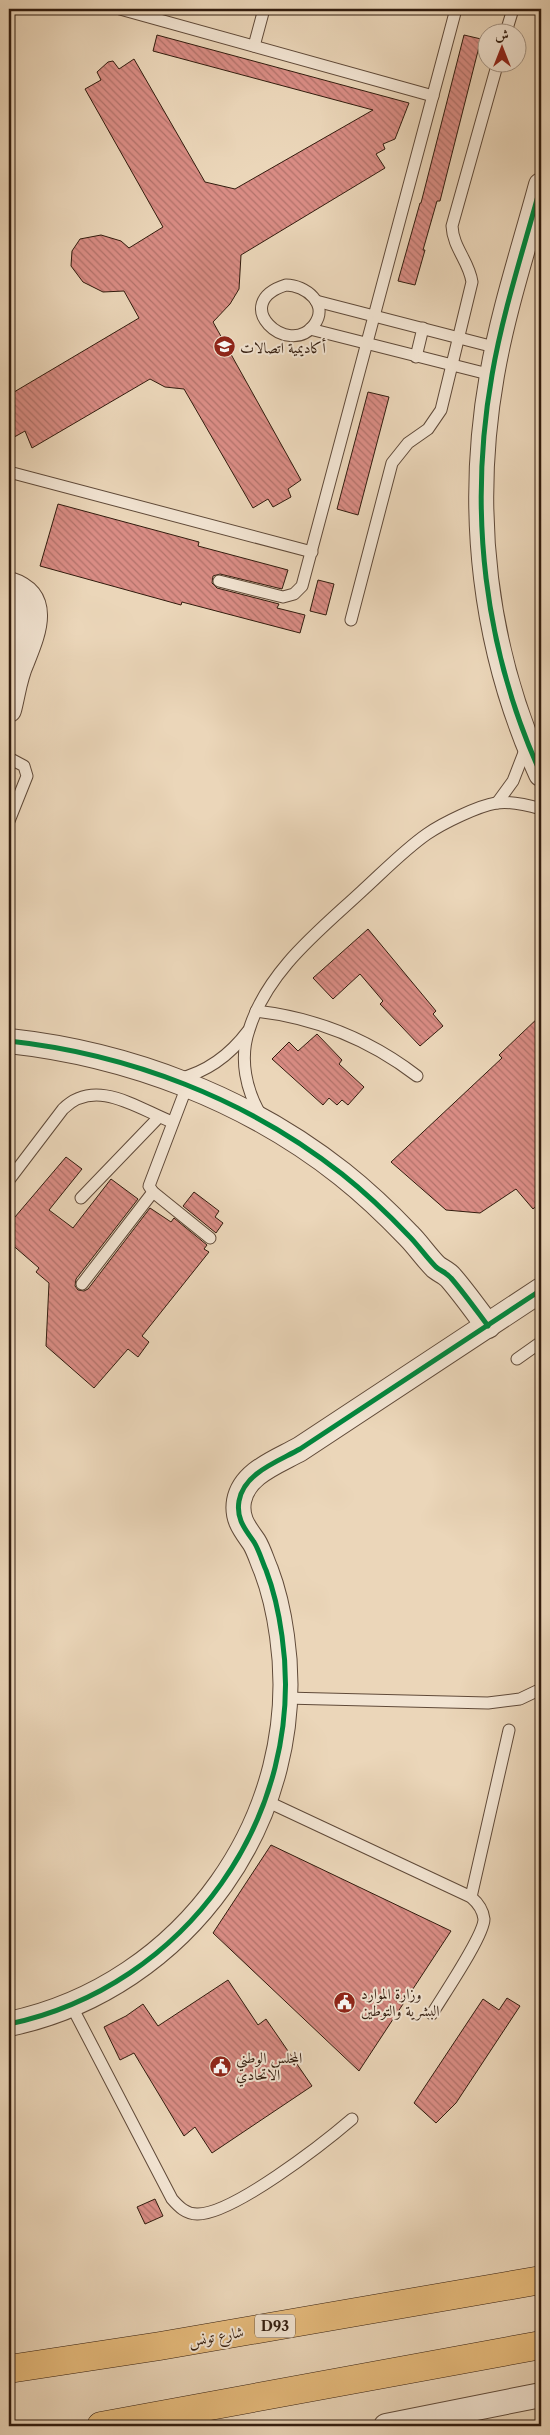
<svg xmlns="http://www.w3.org/2000/svg" width="550" height="2435" font-family="'Libre Caslon Text',Amiri,serif">
  <style>
    .building { fill: url(#building-back-hatch); stroke: #321c0e }
    .lines { fill: none; stroke-linecap: round; stroke-linejoin: round }
    .service-casing { stroke: #604a39; stroke-width: 13 }
    .minor-casing { stroke: #604a39; stroke-width: 26 }
    .primary-casing { stroke: #321c0e; stroke-width: 29 }
    .service { stroke: #f2e4d2; stroke-width: 11 }
    .minor { stroke: #f2e4d2; stroke-width: 24 }
    .primary { stroke: #e6bb7c; stroke-width: 28 }
    .cycleway-casing { stroke: #f2e4d2; stroke-width: 8 }
    .cycleway { stroke: #00873e; stroke-width: 5 }
    .labels { text-anchor: middle; dominant-baseline: central; stroke-width: 4; stroke-linejoin: round; paint-order: stroke }
    .shield { fill: #f2e4d2; stroke: #6c5849; stroke-width: 1 }
    .shield-label { font-size: 14px; font-weight: bold; fill: #321c0e }
    .poi-label { font-size: 15px; fill: #321c0e; stroke: #f2e4d2; text-anchor: start }
    .street-label { font-size: 15px; fill: #321c0e; stroke: #f2e4d2 }
  </style>
  <defs>
    <pattern id="building-back-hatch" width="6" height="6" patternUnits="userSpaceOnUse" patternTransform="scale(1.25)"><rect width="6" height="6" fill="#d98c84"/><path d="M-1 5l2 2M0 0l6 6M5-1l2 2" fill="none" stroke="#b1726a"/></pattern>
  </defs>
  <rect width="100%" height="100%" fill="#ebd6b9"/>
  <filter id="stains"><feTurbulence type="fractalNoise" baseFrequency=".004" numOctaves="4"/><feColorMatrix values="0 0 0 0 .2 0 0 0 0 .09 0 0 0 0 .02 0 0 0 .5 -.17"/></filter>
  <radialGradient id="worn" r=".72"><stop offset=".6" stop-color="#630" stop-opacity="0"/><stop offset="1" stop-color="#630" stop-opacity=".3"/></radialGradient>
  <g class="building">
    <path d="M157 35 409 103 395 139 383 144 385 149 376 154 385 168 241 255 239 289 230 304 213 322 301 480 288 489 291 497 273 507 268 499 253 508 184 389 165 387 150 379 32 448 25 431 9 440V395L139 318 124 291 103 292 83 282 71 266 72 251 80 239 101 235 121 241 129 248 163 227 85 89 101 80 97 72 108 62 113 61 119 69 134 59 205 182 235 189 373 110 153 51Z"/>
    <path d="M464 35 481 39 440 201H437L423 250H425L415 285 398 281 420 203H421Z"/>
    <path d="M368 392 389 397 358 515 337 509Z"/>
    <path d="M58 504 199 542 198 546 288 570 282 589 220 574 213 576 212 583 217 588 279 604 277 608 305 615 300 633 182 602 181 605 40 566Z"/>
    <path d="M318 580 334 584 326 615 310 611Z"/>
    <path d="M368 929 436 1011 433 1014 443 1026 420 1046 380 1004 383 1001 360 974 333 999 313 978Z"/>
    <path d="M541 1015V1202L533 1209 516 1189 480 1213 446 1210 391 1162 502 1058 499 1055Z"/>
    <path d="M317 1034 342 1060 339 1064 364 1087 348 1105 342 1100 337 1105 329 1098 323 1105 272 1059 289 1042 298 1051Z"/>
    <path d="M66 1157 82 1169 49 1210 73 1228 111 1179 138 1199 76 1279 75 1286 78 1290 84 1291 88 1289 150 1208 171 1222 174 1218 207 1245 204 1249 209 1252 142 1336 149 1342 138 1357 128 1349 94 1388 46 1346 49 1283 36 1272 39 1268 9 1242V1224Z"/>
    <path d="M194 1192 219 1211 215 1217 223 1223 216 1233 183 1206Z"/>
    <path d="M271 1845 451 1931 359 2071 213 1933Z"/>
    <path d="M228 1980 258 2025 266 2019 312 2086 212 2153 195 2127 184 2136 134 2053 120 2060 104 2027 126 2016 143 2004 158 2026Z"/>
    <path d="M507 1998 520 2006 456 2103 436 2123 414 2103 483 1999 499 2010Z"/>
    <path d="M155 2199 163 2216 145 2224 137 2207Z"/>
  </g>
  <g class="lines">
    <defs>
      <g id="service">
        <path d="M120 9 433 96"/>
        <path d="M506 32 513 9"/>
        <path d="M254 46 264 9"/>
        <path d="M286 285C305 285 330 304 314 325 288 359 228 303 286 285Z"/>
        <path d="M316 301 498 348"/>
        <path d="M310 329 492 375"/>
        <path d="M416 357 423 328"/>
        <path d="M9 472 312 552"/>
        <path d="M219 581 283 597 294 594 302 586 456 9"/>
        <path d="M351 620 392 463 408 443 428 429 441 410 472 282C469 261 453 248 452 226L498 62"/>
        <path d="M9 758 24 766 27 776 9 821"/>
        <path d="M497 803 513 781 527 745"/>
        <path d="M256 1011C317 1018 369 1039 417 1076"/>
        <path d="M178 1079C207 1072 230 1055 248 1031"/>
        <path d="M187 1086 149 1186 153 1192 210 1238"/>
        <path d="M262 1117C246 1091 239 1059 249 1030 267 971 319 931 362 891 383 872 404 850 427 834 443 823 478 806 496 803 510 801 528 805 541 809"/>
        <path d="M9 1180 63 1109C95 1077 137 1108 172 1122"/>
        <path d="M81 1198 159 1117"/>
        <path d="M82 1284 153 1192"/>
        <path d="M517 1359 541 1342"/>
        <path d="M285 1698 488 1703 520 1699 541 1689"/>
        <path d="M264 1800 471 1897C478 1903 483 1910 484 1919 484 1936 442 1997 432 2014"/>
        <path d="M471 1897 509 1730"/>
        <path d="M71 2005 172 2199C179 2207 186 2214 197 2214 232 2215 324 2143 352 2119"/>
      </g>
      <g id="minor">
        <path d="M541 185C524 248 503 311 492 375 468 511 484 649 541 774"/>
        <path d="M9 584C50 597 33 634 22 662 15 677 13 695 9 710"/>
        <path d="M9 601C21 616 21 631 21 650"/>
        <path d="M9 1041C129 1054 247 1099 342 1174 366 1193 388 1214 409 1236 418 1245 426 1257 436 1267 441 1271 447 1273 451 1278 464 1293 476 1310 488 1326"/>
        <path d="M9 2024C185 1987 308 1816 282 1636 279 1614 274 1591 266 1570 262 1561 259 1550 254 1542 245 1529 236 1519 239 1501 244 1473 277 1462 300 1449L541 1290"/>
        <path d="M386 2426 541 2395"/>
      </g>
      <g id="primary">
        <path d="M9 2369 160 2346 541 2280"/>
        <path d="M101 2426 541 2345"/>
      </g>
    </defs>
    <use href="#service" class="service-casing"/>
    <use href="#minor" class="minor-casing"/>
    <use href="#primary" class="primary-casing"/>
    <use href="#service" class="service"/>
    <use href="#minor" class="minor"/>
    <use href="#primary" class="primary"/>
    <defs>
      <g id="cycleway">
        <path d="M541 185C524 248 503 311 492 375 468 511 484 649 541 774"/>
        <path d="M9 1041C129 1054 247 1099 342 1174 366 1193 388 1214 409 1236 418 1245 426 1257 436 1267 441 1271 447 1273 451 1278 464 1293 476 1310 488 1326"/>
        <path d="M9 2024C185 1987 308 1816 282 1636 279 1614 274 1591 266 1570 262 1561 259 1550 254 1542 245 1529 236 1519 239 1501 244 1473 277 1462 300 1449L541 1290"/>
      </g>
    </defs>
    <use href="#cycleway" class="cycleway-casing"/>
    <use href="#cycleway" class="cycleway"/>
  </g>
  <defs>
    <symbol id="university-disc" viewBox="-11 -11 22 22"><circle r="9.5" fill="#8f2418" stroke="#f2e4d2"/><path d="M0-5L7-2L0 1L-7-2ZM-4 1L0 2.5L4 1V4Q0 6-4 4Z" fill="#fff"/></symbol>
    <symbol id="civic-disc" viewBox="-11 -11 22 22"><circle r="9.5" fill="#8f2418" stroke="#f2e4d2"/><path d="M-.6-6.5H3V-4.5H.6V-3L4-1V1h2V6H-6V1h2V-1L-.6-3ZM-1.2 2.5V6h2.4V2.5Z" fill="#fff"/></symbol>
  </defs>
  <g fill-rule="evenodd">
    <use href="#university-disc" x="212" y="334" width="25" height="25"/>
    <use href="#civic-disc" x="332" y="1990" width="25" height="25"/>
    <use href="#civic-disc" x="208" y="2054" width="25" height="25"/>
  </g>
  <g class="labels">
    <rect class="shield" x="255" y="2314.5" width="40" height="23" rx="4"/>
    <g class="shield-label">
      <text x="275" y="2326">D93</text>
    </g>
    <g class="poi-label">
      <text x="240" y="347">أكاديمية اتصالات</text>
      <text x="361" y="1993">وزارة الموارد<tspan x="361" dy="17">البشرية والتوطين</tspan></text>
      <text x="236" y="2057">المجلس الوطني<tspan x="236" dy="17">الاتحادي</tspan></text>
    </g>
    <g class="street-label">
      <text transform="translate(216 2336) rotate(-10)">شارع تونس</text>
    </g>
  </g>
  <rect width="550" height="2435" fill="none" stroke="#ebd6b9" stroke-width="30"/>
  <rect x="10" y="10" width="530" height="2415" fill="none" stroke="#321c0e" stroke-width="2.5"/>
  <rect x="15" y="15" width="520" height="2405" fill="none" stroke="#321c0e"/>
  <g transform="translate(502 48)"><circle r="24" fill="#f2e4d2" stroke="#a59484"/>
  <path d="M0-4L9 19L0 12L-9 19Z" fill="#8f2418"/>
  <text y="-8" font-size="14" font-weight="bold" text-anchor="middle" fill="#321c0e">ش</text>
  </g>
  <rect width="100%" height="100%" filter="url(#stains)"/>
  <rect width="100%" height="100%" fill="url(#worn)"/>
</svg>
